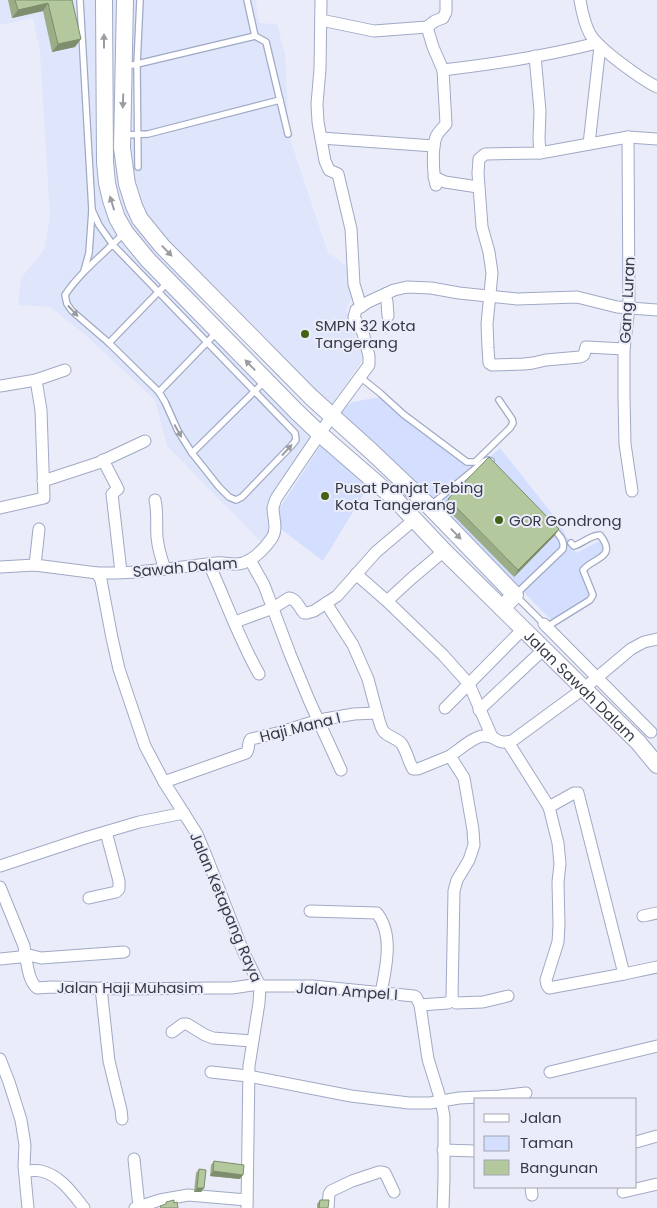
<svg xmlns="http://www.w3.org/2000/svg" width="657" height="1208" font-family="Poppins,sans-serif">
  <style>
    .built { fill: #dfe6fc }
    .green { fill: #d4deff }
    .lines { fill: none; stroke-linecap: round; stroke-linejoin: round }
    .lane-casing { stroke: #a0a9c5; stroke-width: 8 }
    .street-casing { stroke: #a0a9c5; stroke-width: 13 }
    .secondary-casing { stroke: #a0a9c5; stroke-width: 18 }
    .lane { stroke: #fff; stroke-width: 5.5 }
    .street { stroke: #fff; stroke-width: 11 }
    .secondary { stroke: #fff; stroke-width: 16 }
    .wall { fill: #9aad87 }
    .shaded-wall { fill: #7d8d6e }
    .building { fill: #b3c99d; stroke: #7d8d6e }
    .oneway { fill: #9b9ca2 }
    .poi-dot { fill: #436216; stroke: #eaedf9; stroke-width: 2 }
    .labels { text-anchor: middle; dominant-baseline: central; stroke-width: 4; stroke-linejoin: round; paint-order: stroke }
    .street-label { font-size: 15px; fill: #373a46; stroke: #eaedf9 }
    .poi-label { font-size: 15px; fill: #373a46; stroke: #eaedf9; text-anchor: start }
  </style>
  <rect width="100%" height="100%" fill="#eaedf9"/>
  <path class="built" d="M0 0H256L259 23 277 24 285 54 289 135 328 252 349 268 353 295 346 309 363 359 332 404 300 379 211 287 191 310 308 425 311 438 269 507 271 531 265 546 167 446 155 400 83 333 50 307 18 305 21 278 44 250 50 217 40 52 33 18 0 25Z"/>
  <g class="green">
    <path d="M374 398H385L475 470 500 448 557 520 576 553 604 539 609 553 582 572 592 593 554 623 429 495 340 411 353 402Z"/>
    <path d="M321 445 370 484 323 561 281 529 279 509Z"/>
  </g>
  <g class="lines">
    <defs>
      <g id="lane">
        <path d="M80 0 92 210 89 253 84 271"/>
        <path d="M247 0 255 36 266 42 288 134"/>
        <path d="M133 65 255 36"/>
        <path d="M124 135 148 134 280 100"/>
        <path d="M138 167 137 65 140 0"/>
        <path d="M92 210 99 225 113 245 295 433 296 440 292 445 242 497 236 500 229 497 219 487 192 453 178 431 165 402 159 392 109 343 72 311 67 304 65 295C81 271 104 254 124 233"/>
        <path d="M109 343 168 282"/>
        <path d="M360 377 380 393 403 414 467 462H475L510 428 513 423 512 419 499 400"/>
        <path d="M159 392 216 333"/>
        <path d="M192 453 265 381"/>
        <path d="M431 505 483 462 488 460 491 461"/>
        <path d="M553 529C559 535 565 540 563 549L515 595 544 624 548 626 553 623 590 600 593 595 583 570C594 557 618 558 600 535 591 535 583 543 574 546L571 543"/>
      </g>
      <g id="street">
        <path d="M321 0 320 69 317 104 318 122 325 161 329 170 338 174 351 229 354 284 361 307"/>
        <path d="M580 0C582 12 584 23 590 34 599 49 641 79 657 87"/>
        <path d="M321 20 374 31 427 27 435 21 443 18 446 12V0"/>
        <path d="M427 27 433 47 443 70"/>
        <path d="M535 56 540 111 539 139 540 153"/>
        <path d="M628 137 629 308 624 349V397L625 444 632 491"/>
        <path d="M321 138 434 146"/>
        <path d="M589 144 600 46"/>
        <path d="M434 177 445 182 478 187"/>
        <path d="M436 185C433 174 432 148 436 137 438 132 443 128 446 124L443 70C495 64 546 56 597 43"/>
        <path d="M385 294 387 302 388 316"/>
        <path d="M624 349 586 347 584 355 580 357 546 360 533 363 524 364 492 365 489 363 488 348 487 324 492 273 489 252 482 227 478 173 479 159 485 154 540 153 628 137 657 139"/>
        <path d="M0 386 36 380 65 370"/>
        <path d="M103 460 118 489 112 494 121 572"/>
        <path d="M43 481 98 463 145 441"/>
        <path d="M155 500C158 513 156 525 157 537 158 548 161 558 165 569"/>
        <path d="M0 508 44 498 41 410 36 380"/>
        <path d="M250 560 264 585 290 654 309 700 341 770"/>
        <path d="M209 564C226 601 239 639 259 674"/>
        <path d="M35 565 39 529"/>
        <path d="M0 567 35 565 97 573C137 574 177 567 216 563 226 562 234 566 243 563 254 559 265 548 272 538 278 528 273 518 273 508 274 504 275 500 277 497L338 407 369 365V356L363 333 354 317 356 310 368 302 394 290 407 287 431 288 459 293 517 299 577 297 617 307 657 310"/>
        <path d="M97 573 101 580 112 638 119 669 145 746 164 782 197 834 207 858 243 951 260 986 259 1003 249 1066 247 1208"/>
        <path d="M356 574 387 601 443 655 469 684 492 737"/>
        <path d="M387 601 412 578 444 551"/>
        <path d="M326 603 353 645 368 679 377 713"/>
        <path d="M235 622 273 608 289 598C297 599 299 608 304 613H307L314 611 337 596 376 552 415 519"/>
        <path d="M544 624 651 732"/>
        <path d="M445 708 523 629"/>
        <path d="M479 710 544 649"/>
        <path d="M508 742 549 807 558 843 560 864 558 882 559 925 558 942 546 980 547 985 549 988 624 974 657 967"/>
        <path d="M450 756C459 750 475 735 485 736 498 736 495 745 512 741L587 686 631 649 644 642 657 639"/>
        <path d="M164 782 246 753C250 749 247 743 251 739L281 732 319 720 354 714 377 713C379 719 380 727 384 732 389 737 396 738 401 743 407 751 408 761 413 769H418L450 756 464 778 473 830 474 845 469 860 457 880 454 891 452 999 448 1003 420 1005"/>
        <path d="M549 807 574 793H578L624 974"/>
        <path d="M0 866 85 838 139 822 184 813"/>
        <path d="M0 887 24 946 25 954 20 957 0 959"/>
        <path d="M89 898 116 892 119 889V881L106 832"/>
        <path d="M310 911 377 913C394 935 386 967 381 993"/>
        <path d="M643 916 657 913"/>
        <path d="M25 954 41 958 124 952"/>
        <path d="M25 955C28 966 28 980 37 988L52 987 124 989 212 988H232L259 984"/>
        <path d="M260 986H313L414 996 416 997 420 1005 428 1059 441 1101 444 1116V1179L443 1208"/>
        <path d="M101 988 109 1061 121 1110 122 1119"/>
        <path d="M452 999 456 1003 483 1002 508 996"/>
        <path d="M172 1032 183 1024H187L205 1035 213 1038 252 1041"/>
        <path d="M0 1059 9 1082 21 1120 25 1145 24 1166 28 1208"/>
        <path d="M211 1072 248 1076 351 1096 409 1103H430L459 1098 500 1096 526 1093"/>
        <path d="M550 1072 657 1046"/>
        <path d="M636 1142 657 1136"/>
        <path d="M443 1150 476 1151"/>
        <path d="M134 1159 139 1207"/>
        <path d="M25 1171C30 1171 36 1170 41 1171 60 1175 73 1194 84 1208"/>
        <path d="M531 1187 532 1195"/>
        <path d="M623 1192 657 1184"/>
        <path d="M135 1208 160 1200 188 1195 247 1200"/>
        <path d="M328 1208 329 1194 331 1191 352 1181 379 1172H382L385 1173 394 1192"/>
      </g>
      <g id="secondary">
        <path id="s1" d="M104 0 105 162 107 183 111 200 117 218 125 232 148 260 297 412 320 434 395 499 444 551 638 742 657 765"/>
        <path d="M125 0 122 148 127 184 134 206 140 219 162 246 311 397 371 451 430 507 515 595 502 608"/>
      </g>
    </defs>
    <use href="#lane" class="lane-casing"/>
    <use href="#street" class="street-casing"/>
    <use href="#secondary" class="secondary-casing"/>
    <use href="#lane" class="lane"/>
    <use href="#street" class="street"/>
    <use href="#secondary" class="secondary"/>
  </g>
  <g class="wall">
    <path d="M8 0H72L75 47 52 52 43 11 12 18Z"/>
    <path d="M448 499 559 529 555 535 514 577 443 505Z"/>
    <path d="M214 1161 240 1179 210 1176 211 1165Z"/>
    <path d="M199 1169 204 1188 201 1192H194L196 1173Z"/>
    <path d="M320 1200 328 1208H317V1204Z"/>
  </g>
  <g class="shaded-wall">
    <path d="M48 3 43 11 12 18 18 10Z"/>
    <path d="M81 39 75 47 52 52 58 44Z"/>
    <path d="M559 529 555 535 514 577 518 570Z"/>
    <path d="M213 1171 243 1175 240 1179 210 1176Z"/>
    <path d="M197 1188H204L201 1192H194Z"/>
  </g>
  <g class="building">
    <path d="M15 0H72L81 39 58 44 48 3 18 10Z"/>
    <path d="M489 457 559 529 518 570 448 499Z"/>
    <path d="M214 1161 244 1165 243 1175 213 1171Z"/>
    <path d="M199 1169 206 1170 204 1188H197Z"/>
    <path d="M174 1200V1203L177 1202 178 1208H161L160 1206 166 1204V1202Z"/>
    <path d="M320 1200H329L328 1208H319Z"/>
  </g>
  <defs><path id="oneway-solid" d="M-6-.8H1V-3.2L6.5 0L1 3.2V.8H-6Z" transform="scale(1.25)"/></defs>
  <g class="oneway">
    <use href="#oneway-solid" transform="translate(104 41) rotate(-90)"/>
    <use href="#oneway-solid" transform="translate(123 101) rotate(92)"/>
    <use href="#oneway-solid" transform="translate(112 203) rotate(-107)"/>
    <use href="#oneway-solid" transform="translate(167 251) rotate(46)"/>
    <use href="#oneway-solid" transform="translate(73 311) rotate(47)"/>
    <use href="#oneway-solid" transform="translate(250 365) rotate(-134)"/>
    <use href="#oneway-solid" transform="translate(178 431) rotate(61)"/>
    <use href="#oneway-solid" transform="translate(287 450) rotate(-47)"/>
    <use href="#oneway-solid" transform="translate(456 534) rotate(46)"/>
  </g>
  <g class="poi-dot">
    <circle cx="305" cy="334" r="5"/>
    <circle cx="325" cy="496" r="5"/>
    <circle cx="499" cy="520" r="5"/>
  </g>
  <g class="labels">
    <g class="street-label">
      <text transform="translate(627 300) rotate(-87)">Gang Luran</text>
      <text transform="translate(185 567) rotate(-5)">Sawah Dalam</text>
      <text stroke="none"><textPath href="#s1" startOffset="879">Jalan Sawah Dalam</textPath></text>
      <text transform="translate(300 727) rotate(-14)">Haji Mana I</text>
      <text transform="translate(226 907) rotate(67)">Jalan Ketapang Raya</text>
      <text x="130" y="987">Jalan Haji Muhasim</text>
      <text transform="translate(347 991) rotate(4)">Jalan Ampel I</text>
    </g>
    <g class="poi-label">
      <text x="315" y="325">SMPN 32 Kota<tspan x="315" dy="17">Tangerang</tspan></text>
      <text x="335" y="487">Pusat Panjat Tebing<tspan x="335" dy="17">Kota Tangerang</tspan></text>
      <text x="509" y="520">GOR Gondrong</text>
    </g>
  </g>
  <rect x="474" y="1098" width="162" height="90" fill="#eaedf9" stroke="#a2a5b1"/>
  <rect x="484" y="1114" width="25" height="8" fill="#ffffff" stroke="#a2a5b1"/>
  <text x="520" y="1123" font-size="15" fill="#373a46">Jalan</text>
  <rect x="484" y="1136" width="25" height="15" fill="#d4deff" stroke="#a2a5b1"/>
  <text x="520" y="1148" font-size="15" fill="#373a46">Taman</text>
  <rect x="484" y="1160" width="25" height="15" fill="#b3c99d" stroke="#a2a5b1"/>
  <text x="520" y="1173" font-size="15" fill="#373a46">Bangunan</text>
</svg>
